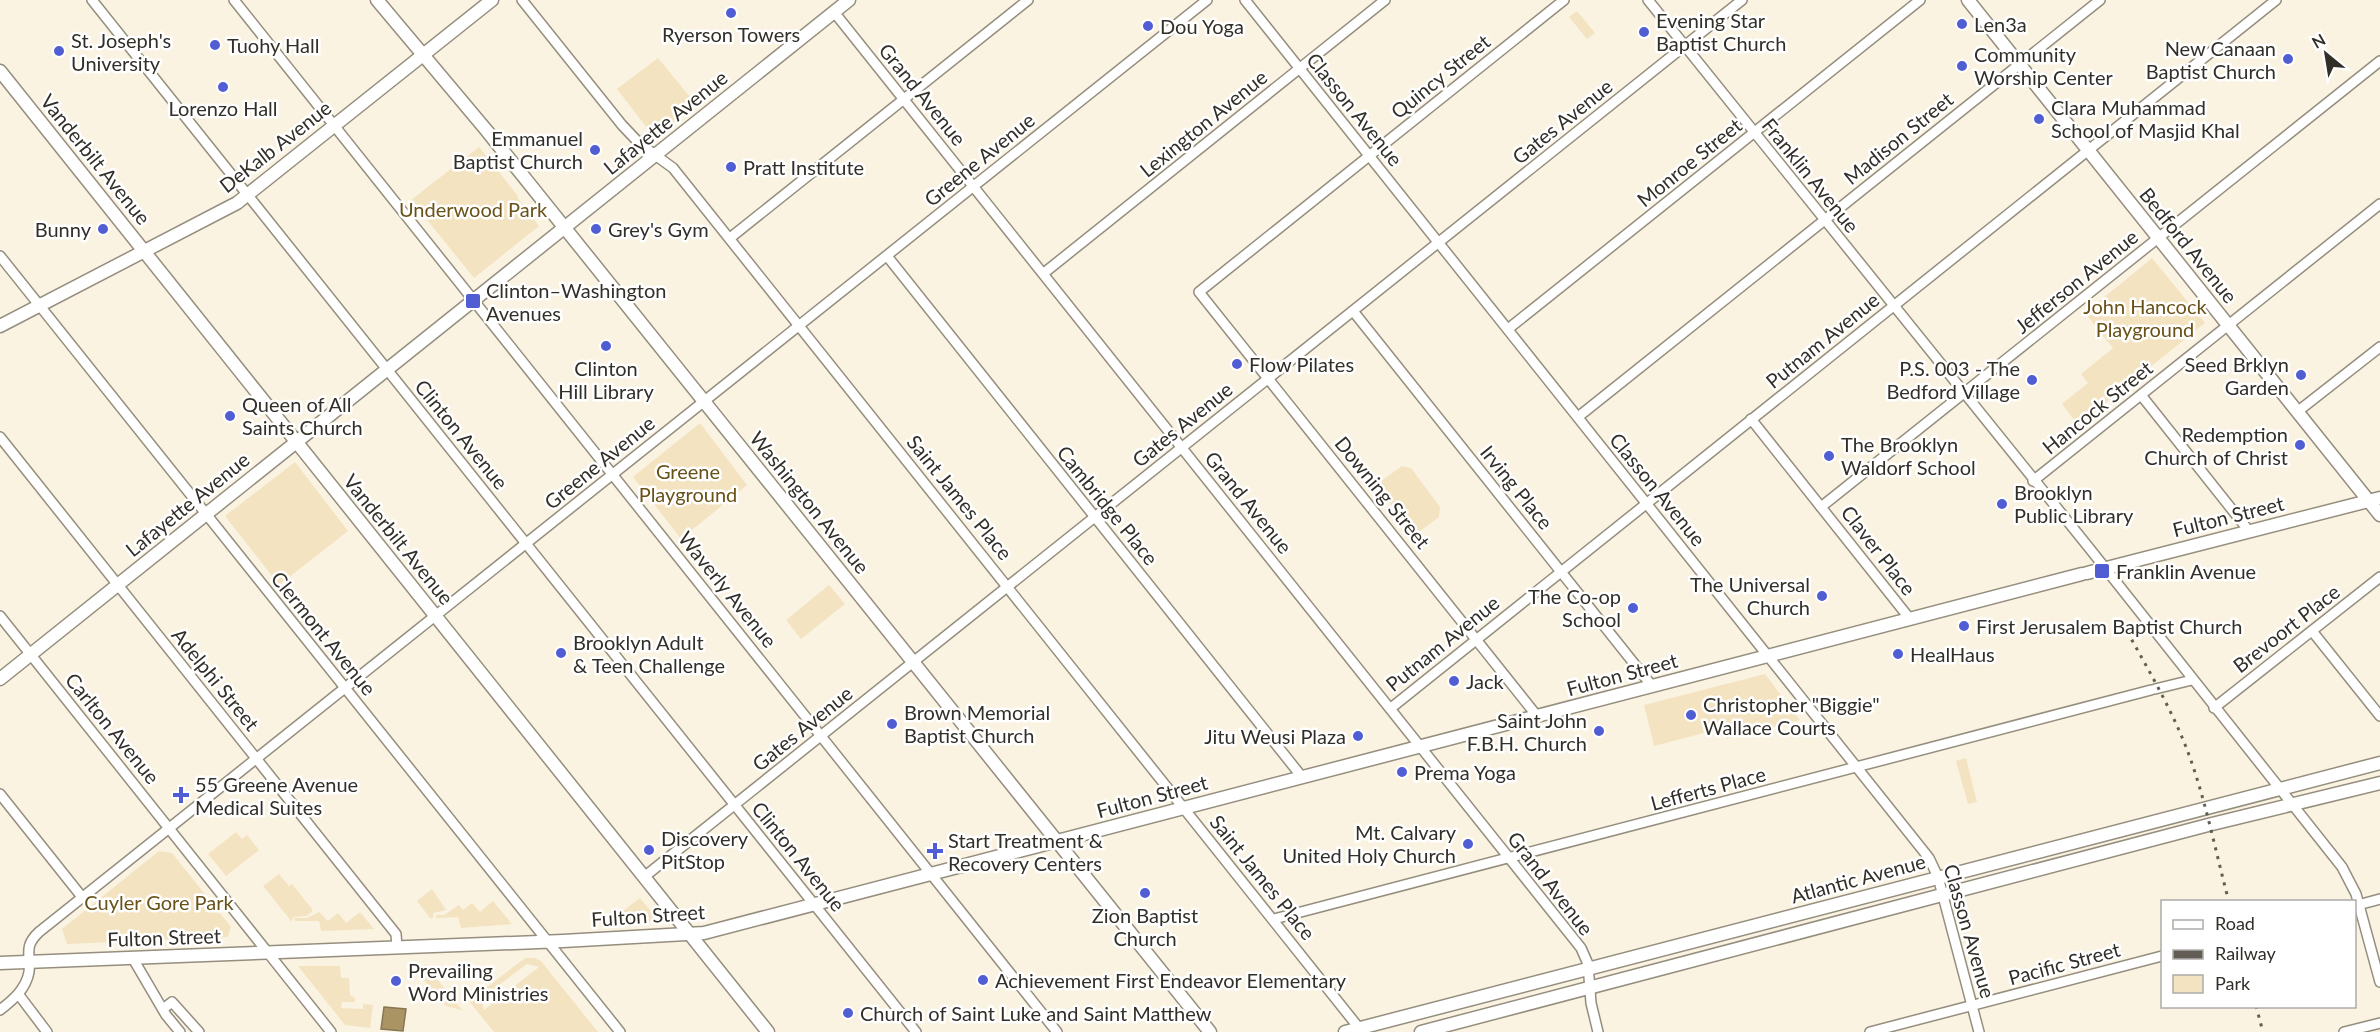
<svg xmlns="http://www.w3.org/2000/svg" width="2380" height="1032" font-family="Lato,sans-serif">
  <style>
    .green { fill: #f3e3c1; fill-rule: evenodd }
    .water { fill: #aa9463; stroke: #867652; stroke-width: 1.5 }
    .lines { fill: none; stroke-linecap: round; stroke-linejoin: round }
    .minor-casing { stroke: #958e7e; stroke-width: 12 }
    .major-casing { stroke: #958e7e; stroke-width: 15 }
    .minor { stroke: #fff; stroke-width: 9 }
    .major { stroke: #fff; stroke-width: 12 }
    .rail { stroke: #615d54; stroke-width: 3; stroke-dasharray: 3 6; stroke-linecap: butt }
    .poi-dot { fill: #505dd3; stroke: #fff; stroke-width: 2 }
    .labels { text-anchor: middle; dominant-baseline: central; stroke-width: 5; stroke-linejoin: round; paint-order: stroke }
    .poi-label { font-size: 20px; fill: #322f29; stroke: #fff; text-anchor: start }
    .street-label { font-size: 20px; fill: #322f29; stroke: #fff }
    .park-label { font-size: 20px; fill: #695217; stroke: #fff }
  </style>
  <rect width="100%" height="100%" fill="#fbf3e2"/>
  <g class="green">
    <path d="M1577 11 1595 33 1587 39 1569 17Z"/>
    <path d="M658 58 690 97 698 103 655 138 617 89Z"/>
    <path d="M479 147 518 196 517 197 539 226 474 278 411 200Z"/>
    <path d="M2152 258 2205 323 2078 425 2062 404 2088 383 2081 374 2113 348 2085 313Z"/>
    <path d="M700 423 747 485 681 539 633 477Z"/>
    <path d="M295 462 348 531 279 585 225 516Z"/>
    <path d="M1402 466 1411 468 1440 507 1439 517 1420 531 1411 530 1379 489 1381 481Z"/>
    <path d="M829 585 845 604 801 639 786 620Z"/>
    <path d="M1765 674 1800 720 1726 739 1723 728 1654 746 1644 705Z"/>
    <path d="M1966 758 1977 802 1968 804 1956 761Z"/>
    <path d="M236 832 242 839 247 835 259 850 226 876 208 854Z"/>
    <path d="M159 851 172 853 231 927 228 937 67 944 62 929Z"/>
    <path d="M279 874 289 886 292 884 312 909V912L306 916 293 917 292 922 263 886Z"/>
    <path d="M432 889 446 910 433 913V918H430L417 901Z"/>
    <path d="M640 898 659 921 614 923V918Z"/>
    <path d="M493 901 512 924 461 928 458 917 436 918V915H444L459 905 463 910 472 903 480 912Z"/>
    <path d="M319 912 328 921 338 913 346 923 360 912 374 929 321 931 319 921H295L294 918H307Z"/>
    <path d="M525 958H534L541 961 598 1032H494L469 1001ZM527 964 539 967 484 1010 482 1002 487 994Z"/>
    <path d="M425 964 462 1010H461L446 1006 422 978V967Z"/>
    <path d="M298 966H340L341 978H349L350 995 355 998V1002H342L341 1008 363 1009V1004L373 1005 370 1028 345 1025Z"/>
  </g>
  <path class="water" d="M384 1007 406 1009 403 1031 381 1029Z"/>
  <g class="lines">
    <defs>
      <g id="minor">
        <path d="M92 0 916 1032"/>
        <path d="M234 0 1057 1032"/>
        <path d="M522 0 622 125 640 144 673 168 1359 1028"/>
        <path d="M1245 0 1929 858 1938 877 1979 1032"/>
        <path d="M1648 0 2090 549 2342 867 2356 894 2380 982"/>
        <path d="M834 12 1581 948 1588 964 1591 1003 1598 1032"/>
        <path d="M730 238 1028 0"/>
        <path d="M0 256 620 1032"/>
        <path d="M887 256 1302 777"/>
        <path d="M1044 273 1385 0"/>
        <path d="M1353 311 1652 686"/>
        <path d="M1508 329 1920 0"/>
        <path d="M2141 395 2249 531"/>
        <path d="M2297 412 2380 347"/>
        <path d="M1578 417 2100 0"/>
        <path d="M1751 419 1910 619"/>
        <path d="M0 437 396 934 397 947"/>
        <path d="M2033 481 2380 204"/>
        <path d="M1821 507 2380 61"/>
        <path d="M0 616 331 1032"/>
        <path d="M2312 631 2380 716"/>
        <path d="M2155 689 2192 680"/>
        <path d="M1391 708 2276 0"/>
        <path d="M2214 708 2380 577"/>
        <path d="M1537 716 1199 292 1564 0"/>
        <path d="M0 794 82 897"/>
        <path d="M644 877 1742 0"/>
        <path d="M2354 906 2380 899"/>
        <path d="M1274 919 2151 690"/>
        <path d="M132 957 166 1015 180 1032"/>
        <path d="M19 995 47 1032"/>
        <path d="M163 1009 172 1002 199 1032"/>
        <path d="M0 1010C13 1000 26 989 29 972 31 954 23 947 39 932L1207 0"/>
        <path d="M1870 1032 2162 956"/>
        <path d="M2344 1032 2380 1023"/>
      </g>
      <g id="major">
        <path d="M377 0 487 131 1210 1032"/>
        <path d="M1968 0 2380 515"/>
        <path d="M0 71 768 1032"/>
        <path d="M0 326 237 203 492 0"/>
        <path d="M2087 573 2380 498"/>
        <path d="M0 679 849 0"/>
        <path d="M0 963 563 941 704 933 2082 574"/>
        <path d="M1345 1032 2380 763"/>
        <path d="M1421 1032 2212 824 2380 783"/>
      </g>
    </defs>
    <use href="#minor" class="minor-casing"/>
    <use href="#major" class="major-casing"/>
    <use href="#minor" class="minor"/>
    <use href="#major" class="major"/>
    <g class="rail">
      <path d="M2123 624C2145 664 2169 704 2186 747 2205 796 2215 850 2229 902"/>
      <path d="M2256 1006 2263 1032"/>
    </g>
  </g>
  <g class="poi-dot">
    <circle cx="731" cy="13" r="6"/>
    <circle cx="1962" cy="24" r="6"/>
    <circle cx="1148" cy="26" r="6"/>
    <circle cx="1644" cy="32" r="6"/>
    <circle cx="215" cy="45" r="6"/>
    <circle cx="59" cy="51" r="6"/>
    <circle cx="2288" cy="59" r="6"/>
    <circle cx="1962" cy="66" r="6"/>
    <circle cx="223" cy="87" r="6"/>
    <circle cx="2039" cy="119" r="6"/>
    <circle cx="595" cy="150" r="6"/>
    <circle cx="731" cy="167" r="6"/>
    <circle cx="103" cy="229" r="6"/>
    <circle cx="596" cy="229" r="6"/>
    <rect x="465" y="293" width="16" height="16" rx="3"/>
    <circle cx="606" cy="346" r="6"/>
    <circle cx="1237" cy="364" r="6"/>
    <circle cx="2301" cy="375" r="6"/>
    <circle cx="2032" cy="380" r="6"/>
    <circle cx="230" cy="416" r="6"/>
    <circle cx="2300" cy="445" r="6"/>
    <circle cx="1829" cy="456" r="6"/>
    <circle cx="2002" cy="504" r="6"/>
    <rect x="2094" y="563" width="16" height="16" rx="3"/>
    <circle cx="1822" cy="596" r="6"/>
    <circle cx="1633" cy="608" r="6"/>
    <circle cx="1964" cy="626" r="6"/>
    <circle cx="561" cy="653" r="6"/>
    <circle cx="1898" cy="654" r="6"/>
    <circle cx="1454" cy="681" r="6"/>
    <circle cx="1691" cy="715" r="6"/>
    <circle cx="892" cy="724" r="6"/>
    <circle cx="1599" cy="731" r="6"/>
    <circle cx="1358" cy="736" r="6"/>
    <circle cx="1402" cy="772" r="6"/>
    <path d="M178 786h6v6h6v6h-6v6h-6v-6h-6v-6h6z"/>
    <circle cx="1468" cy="844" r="6"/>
    <circle cx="649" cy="850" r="6"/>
    <path d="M932 842h6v6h6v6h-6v6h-6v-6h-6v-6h6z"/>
    <circle cx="1145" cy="893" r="6"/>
    <circle cx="983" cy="980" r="6"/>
    <circle cx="396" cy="981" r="6"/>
    <circle cx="848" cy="1013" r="6"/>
  </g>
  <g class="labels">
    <g class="poi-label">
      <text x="1656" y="20">Evening Star<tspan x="1656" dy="23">Baptist Church</tspan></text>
      <text x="1974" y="24">Len3a</text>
      <text x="1160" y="26">Dou Yoga</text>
      <text x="731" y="34" text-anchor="middle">Ryerson Towers</text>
      <text x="71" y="40">St. Joseph's<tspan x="71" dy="23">University</tspan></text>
      <text x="227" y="45">Tuohy Hall</text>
      <text x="2276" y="48" text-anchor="end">New Canaan<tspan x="2276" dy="23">Baptist Church</tspan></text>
      <text x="1974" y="54">Community<tspan x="1974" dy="23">Worship Center</tspan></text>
      <text x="2051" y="107">Clara Muhammad<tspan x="2051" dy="23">School of Masjid Khal</tspan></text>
      <text x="223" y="108" text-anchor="middle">Lorenzo Hall</text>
      <text x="583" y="138" text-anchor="end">Emmanuel<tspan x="583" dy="23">Baptist Church</tspan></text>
      <text x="743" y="167">Pratt Institute</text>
      <text x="91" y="229" text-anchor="end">Bunny</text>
      <text x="608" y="229">Grey's Gym</text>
      <text x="486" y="290">Clinton–Washington<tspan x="486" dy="23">Avenues</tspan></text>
      <text x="1249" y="364">Flow Pilates</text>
      <text x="2289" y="364" text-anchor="end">Seed Brklyn<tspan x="2289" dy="23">Garden</tspan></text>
      <text x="606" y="368" text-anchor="middle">Clinton<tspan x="606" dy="23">Hill Library</tspan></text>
      <text x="2020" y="368" text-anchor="end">P.S. 003 - The<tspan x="2020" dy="23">Bedford Village</tspan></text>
      <text x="242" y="404">Queen of All<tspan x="242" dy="23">Saints Church</tspan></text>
      <text x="2288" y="434" text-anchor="end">Redemption<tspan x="2288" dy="23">Church of Christ</tspan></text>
      <text x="1841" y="444">The Brooklyn<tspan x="1841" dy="23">Waldorf School</tspan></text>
      <text x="2014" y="492">Brooklyn<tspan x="2014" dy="23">Public Library</tspan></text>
      <text x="2116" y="571">Franklin Avenue</text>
      <text x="1810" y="584" text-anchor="end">The Universal<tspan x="1810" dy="23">Church</tspan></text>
      <text x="1621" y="596" text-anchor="end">The Co-op<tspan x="1621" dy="23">School</tspan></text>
      <text x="1976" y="626">First Jerusalem Baptist Church</text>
      <text x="573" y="642">Brooklyn Adult<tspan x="573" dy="23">&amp; Teen Challenge</tspan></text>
      <text x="1910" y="654">HealHaus</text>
      <text x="1466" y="681">Jack</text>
      <text x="1703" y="704">Christopher "Biggie"<tspan x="1703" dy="23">Wallace Courts</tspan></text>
      <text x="904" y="712">Brown Memorial<tspan x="904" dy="23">Baptist Church</tspan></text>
      <text x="1587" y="720" text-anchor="end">Saint John<tspan x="1587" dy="23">F.B.H. Church</tspan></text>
      <text x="1346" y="736" text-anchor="end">Jitu Weusi Plaza</text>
      <text x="1414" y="772">Prema Yoga</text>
      <text x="195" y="784">55 Greene Avenue<tspan x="195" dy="23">Medical Suites</tspan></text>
      <text x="1456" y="832" text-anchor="end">Mt. Calvary<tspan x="1456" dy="23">United Holy Church</tspan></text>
      <text x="661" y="838">Discovery<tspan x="661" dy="23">PitStop</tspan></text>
      <text x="948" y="840">Start Treatment &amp;<tspan x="948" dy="23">Recovery Centers</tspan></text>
      <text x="1145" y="915" text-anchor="middle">Zion Baptist<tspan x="1145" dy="23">Church</tspan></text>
      <text x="408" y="970">Prevailing<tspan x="408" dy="23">Word Ministries</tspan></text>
      <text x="995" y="980">Achievement First Endeavor Elementary</text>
      <text x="860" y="1013">Church of Saint Luke and Saint Matthew</text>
    </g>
    <g class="street-label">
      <text transform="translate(1440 76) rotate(-39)">Quincy Street</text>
      <text transform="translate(923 94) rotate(51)">Grand Avenue</text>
      <text transform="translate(1355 109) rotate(51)">Classon Avenue</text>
      <text transform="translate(1562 121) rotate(-39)">Gates Avenue</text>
      <text transform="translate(665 122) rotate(-39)">Lafayette Avenue</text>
      <text transform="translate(1203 123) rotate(-39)">Lexington Avenue</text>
      <text transform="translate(1898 138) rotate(-39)">Madison Street</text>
      <text transform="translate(275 146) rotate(-38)">DeKalb Avenue</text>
      <text transform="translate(96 159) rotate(51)">Vanderbilt Avenue</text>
      <text transform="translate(979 159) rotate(-39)">Greene Avenue</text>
      <text transform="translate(1689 162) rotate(-39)">Monroe Street</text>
      <text transform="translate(1811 175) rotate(51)">Franklin Avenue</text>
      <text transform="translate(2189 245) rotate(51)">Bedford Avenue</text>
      <text transform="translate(2076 281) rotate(-39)">Jefferson Avenue</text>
      <text transform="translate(1822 340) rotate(-39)">Putnam Avenue</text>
      <text transform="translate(2097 407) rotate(-39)">Hancock Street</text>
      <text transform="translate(1182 424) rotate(-39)">Gates Avenue</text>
      <text transform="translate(462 434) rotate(51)">Clinton Avenue</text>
      <text transform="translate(599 462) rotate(-39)">Greene Avenue</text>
      <text transform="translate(1517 487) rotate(51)">Irving Place</text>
      <text transform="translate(1658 489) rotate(51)">Classon Avenue</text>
      <text transform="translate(1383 492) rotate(51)">Downing Street</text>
      <text transform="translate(960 497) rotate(51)">Saint James Place</text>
      <text transform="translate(810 502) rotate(51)">Washington Avenue</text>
      <text transform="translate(1249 502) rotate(51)">Grand Avenue</text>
      <text transform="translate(187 504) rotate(-39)">Lafayette Avenue</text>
      <text transform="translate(1108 505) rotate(51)">Cambridge Place</text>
      <text transform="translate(2228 516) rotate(-14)">Fulton Street</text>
      <text transform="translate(399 539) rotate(51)">Vanderbilt Avenue</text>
      <text transform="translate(1879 550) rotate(52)">Claver Place</text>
      <text transform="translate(728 589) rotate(51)">Waverly Avenue</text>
      <text transform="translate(2286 628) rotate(-38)">Brevoort Place</text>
      <text transform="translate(324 633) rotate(51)">Clermont Avenue</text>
      <text transform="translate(1442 643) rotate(-39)">Putnam Avenue</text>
      <text transform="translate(1622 674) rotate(-15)">Fulton Street</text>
      <text transform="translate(216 679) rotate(51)">Adelphi Street</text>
      <text transform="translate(113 728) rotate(51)">Carlton Avenue</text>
      <text transform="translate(802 728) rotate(-39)">Gates Avenue</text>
      <text transform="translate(1708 788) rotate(-15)">Lefferts Place</text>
      <text transform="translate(1152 796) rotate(-15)">Fulton Street</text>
      <text transform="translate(799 856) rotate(51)">Clinton Avenue</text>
      <text transform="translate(1263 877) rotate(51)">Saint James Place</text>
      <text transform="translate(1858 878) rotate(-15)">Atlantic Avenue</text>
      <text transform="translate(1551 883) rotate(52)">Grand Avenue</text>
      <text transform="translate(648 915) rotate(-4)">Fulton Street</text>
      <text transform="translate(1970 931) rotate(74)">Classon Avenue</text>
      <text transform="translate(164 937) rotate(-2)">Fulton Street</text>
      <text transform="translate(2064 963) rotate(-15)">Pacific Street</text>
    </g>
    <g class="park-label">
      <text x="473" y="209">Underwood Park</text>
      <text x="2145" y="306">John Hancock<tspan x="2145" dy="23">Playground</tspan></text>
      <text x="688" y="471">Greene<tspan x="688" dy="23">Playground</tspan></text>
      <text x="159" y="902">Cuyler Gore Park</text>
    </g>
  </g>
  <rect x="2161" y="900" width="195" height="108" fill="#ffffff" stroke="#adaca9" stroke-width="1.5"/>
  <rect x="2173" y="920" width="30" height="9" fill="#ffffff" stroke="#adaca9" stroke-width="1.5"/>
  <text x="2215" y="930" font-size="18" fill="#322f29">Road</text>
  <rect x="2173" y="950" width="30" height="9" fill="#615d54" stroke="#adaca9" stroke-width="1.5"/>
  <text x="2215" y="960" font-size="18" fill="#322f29">Railway</text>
  <rect x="2173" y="975" width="30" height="18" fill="#f3e3c1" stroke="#adaca9" stroke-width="1.5"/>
  <text x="2215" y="990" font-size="18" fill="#322f29">Park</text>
  <g transform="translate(2326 54) rotate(330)" stroke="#ffffff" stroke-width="4.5" paint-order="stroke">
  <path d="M0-4.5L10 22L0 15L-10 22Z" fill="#322f29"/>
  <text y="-9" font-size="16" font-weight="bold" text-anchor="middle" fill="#322f29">N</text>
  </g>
</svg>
